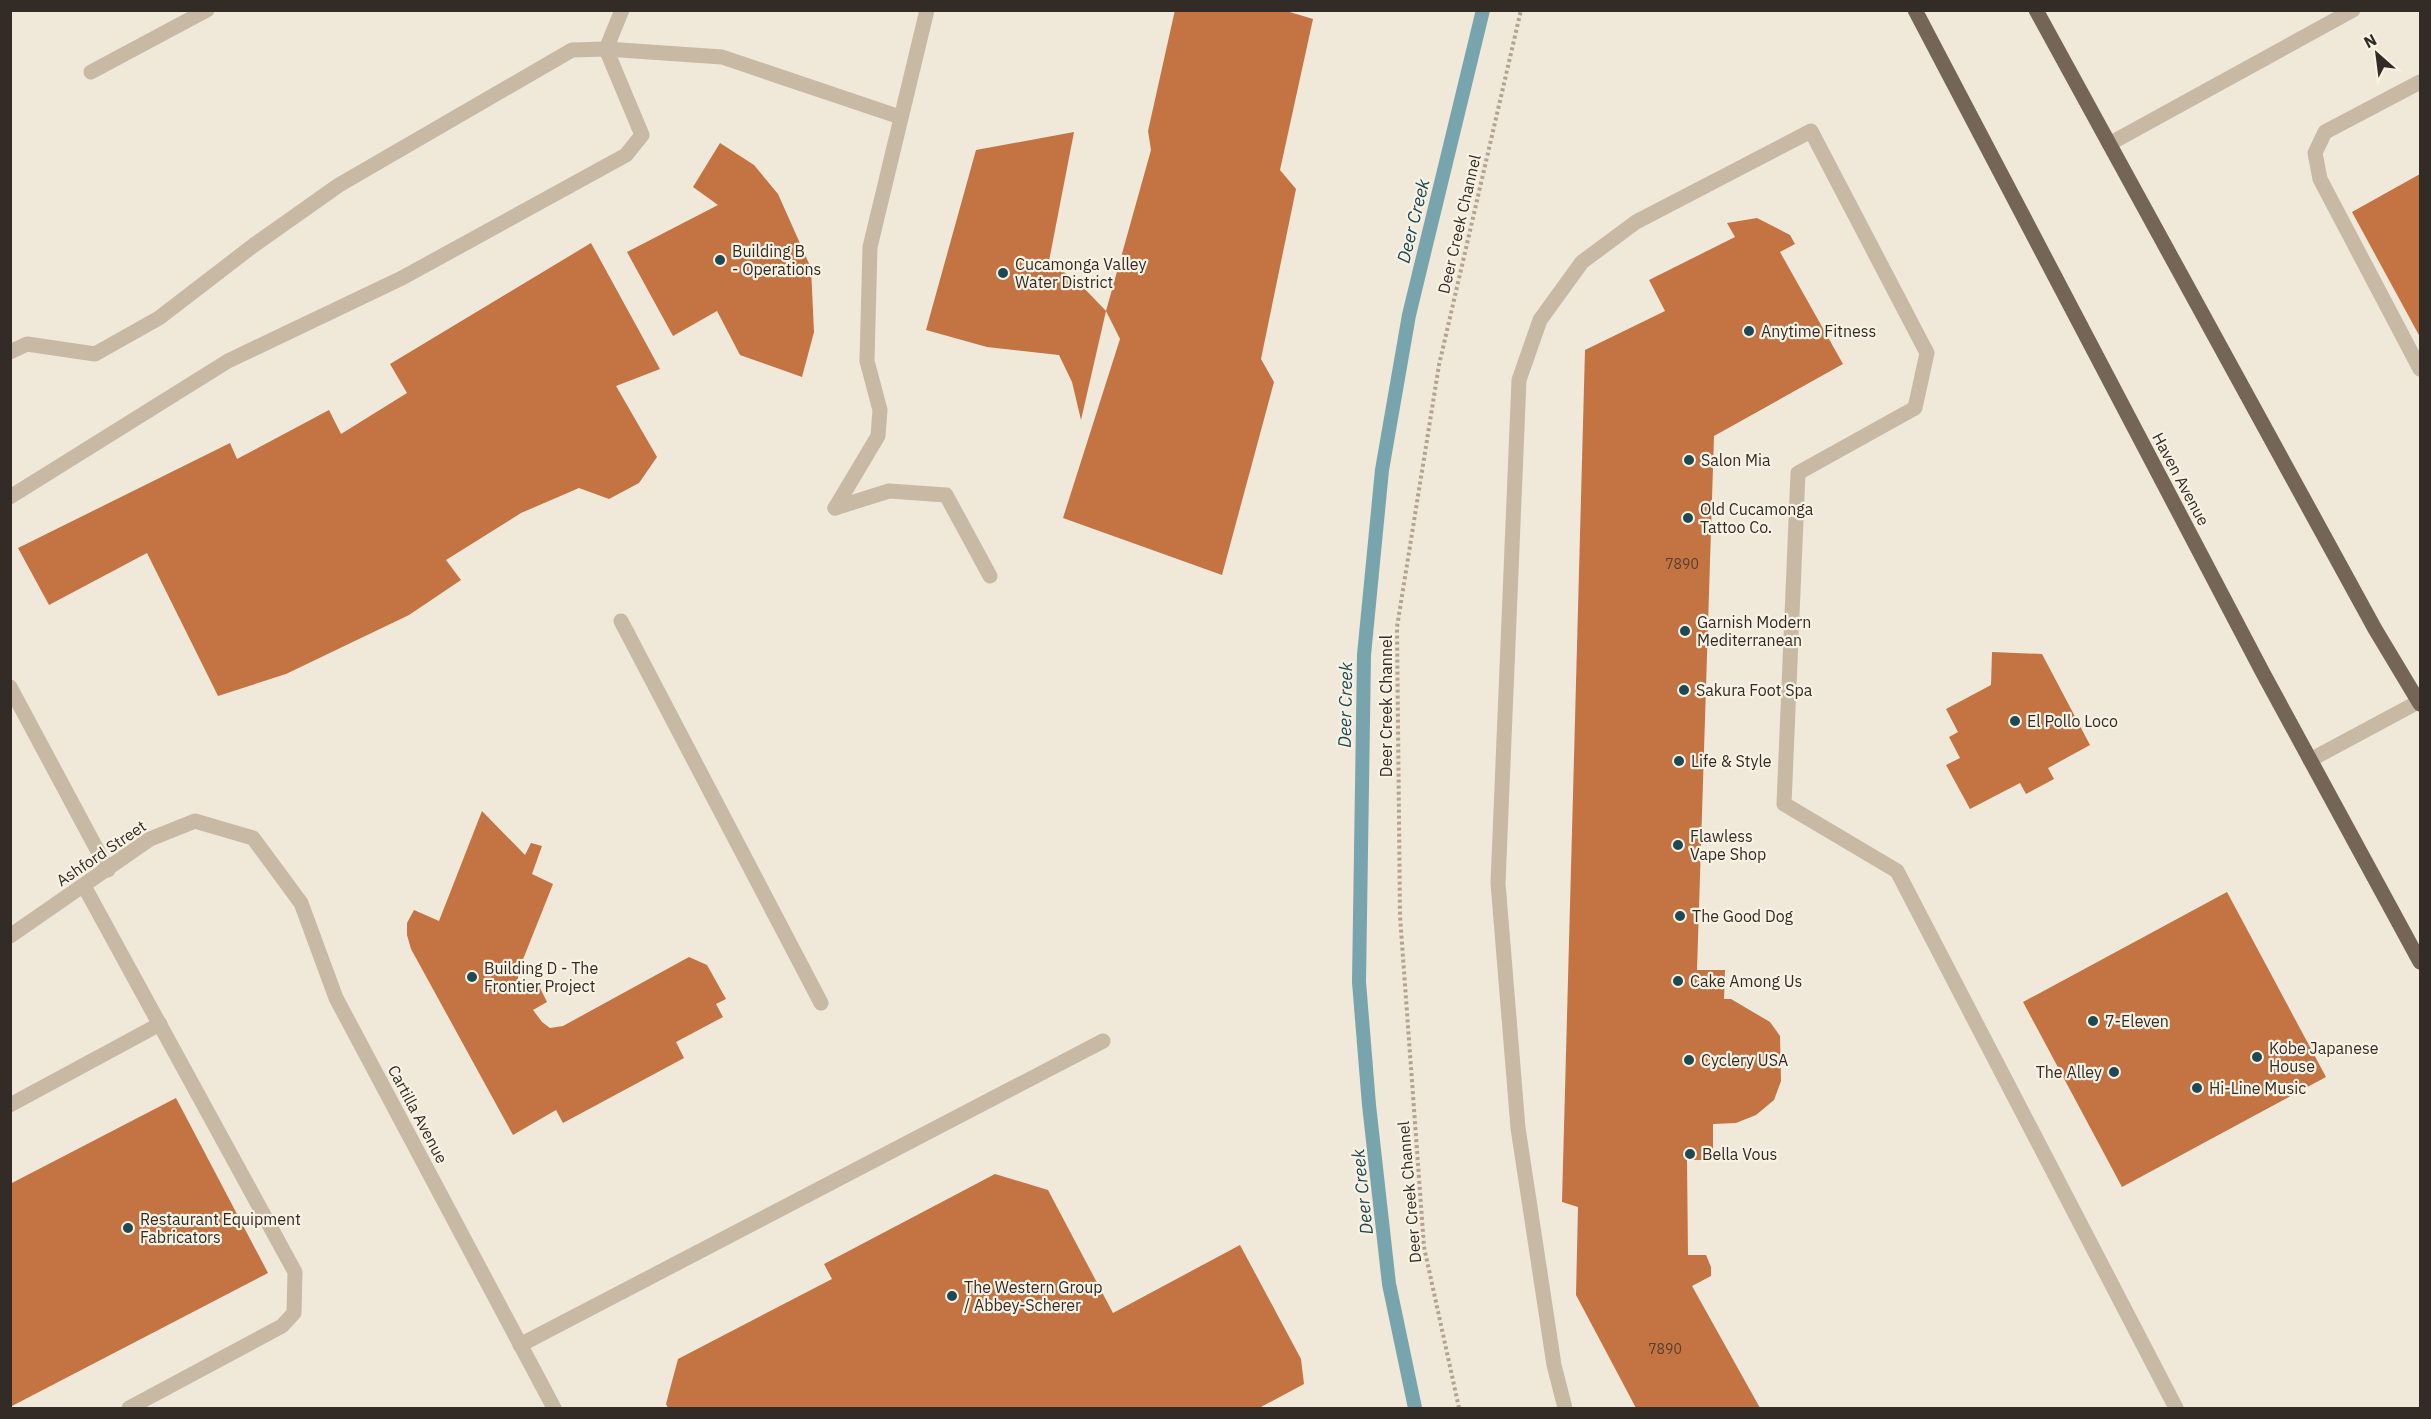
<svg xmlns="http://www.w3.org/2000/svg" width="2431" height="1419" font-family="'IBM Plex Sans',sans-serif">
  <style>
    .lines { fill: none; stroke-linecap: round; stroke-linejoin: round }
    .stream { stroke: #78a4ad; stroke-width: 14 }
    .building { fill: #c47343 }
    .path { stroke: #b3a38f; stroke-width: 4; stroke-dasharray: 3 3; stroke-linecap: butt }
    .minor { stroke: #c8b9a4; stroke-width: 15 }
    .major { stroke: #756557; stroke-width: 15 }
    .poi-dot { fill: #1c4954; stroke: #f8f2e4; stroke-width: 2 }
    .labels { text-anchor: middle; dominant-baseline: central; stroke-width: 4.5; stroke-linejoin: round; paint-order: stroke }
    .number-label { font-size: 14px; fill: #573e2d }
    .street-label { font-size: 16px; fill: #332c26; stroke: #f8f2e4 }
    .poi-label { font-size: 16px; fill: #332c26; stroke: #f8f2e4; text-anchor: start }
    .water-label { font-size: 18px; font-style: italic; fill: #1c4954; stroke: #f8f2e4 }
  </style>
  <rect width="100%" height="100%" fill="#f0e8d8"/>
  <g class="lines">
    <path class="stream" d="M1415 1408 1389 1284 1369 1105 1359 982 1364 655 1382 470 1409 315 1483 10"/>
  </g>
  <g class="building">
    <path d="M1175 10H1283L1313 19 1280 170 1296 189 1261 359 1274 382 1222 575 1063 518 1120 339 1106 311 1151 150 1148 131Z"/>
    <path d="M1074 132 1049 261 1081 285 1106 311 1081 420 1072 382 1059 355 987 347 926 330 976 150Z"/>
    <path d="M720 143 754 165 778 194 811 268 814 332 802 377 740 355 717 311 673 336 627 252 718 205 693 187Z"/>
    <path d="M2420 174V337L2352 212Z"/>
    <path d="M1757 218 1790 235 1795 244 1780 252 1843 364 1714 436 1697 970H1725L1724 999H1731L1770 1022 1780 1036 1781 1081 1774 1100 1756 1115 1736 1123 1713 1124V1160H1687L1688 1255H1706L1711 1267V1276L1692 1286 1760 1408H1636L1576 1295 1578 1207 1562 1202 1585 350 1665 311 1649 280 1735 237 1727 223Z"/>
    <path d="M591 243 660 369 616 386 657 457 639 483 609 499 579 488 521 513 446 560 461 580 409 615 286 674 218 696 147 553 49 605 18 548 230 443 237 459 329 410 341 434 407 393 390 364Z"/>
    <path d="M1992 652 2042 654 2090 745 2048 768 2054 779 2026 794 2020 783 1970 809 1946 765 1960 758 1949 737 1958 732 1946 709 1991 685Z"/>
    <path d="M482 811 525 855 531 843 542 846 532 874 553 884 518 972V983L524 993 539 986 547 1002 533 1010 542 1022 550 1028 563 1026 689 957 707 965 726 999 716 1004 723 1017 676 1042 684 1058 563 1123 556 1110 513 1135 411 949 407 935V923L414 910 439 921Z"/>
    <path d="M2227 892 2326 1077 2122 1187 2023 1002Z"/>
    <path d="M176 1098 268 1273 10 1407V1184Z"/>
    <path d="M995 1174 1048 1190 1113 1313 1240 1245 1301 1359 1304 1384 1259 1408H668L666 1404 678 1359 832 1279 824 1264Z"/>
  </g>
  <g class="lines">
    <path class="path" d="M1459 1408 1424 1247 1400 916 1397 627 1439 365 1521 10"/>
    <g class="minor">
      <path d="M622 10 606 49 722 57 900 117"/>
      <path d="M91 72 207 10"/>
      <path d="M2420 82 2325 132 2315 153 2320 179 2420 369"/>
      <path d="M2109 144 2353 10"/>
      <path d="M10 352 27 344 95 354 159 318 254 245 339 185 572 50 606 49 642 135 626 155 402 278 228 361 10 497"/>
      <path d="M835 508 878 436 880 410 867 361 870 247 927 10"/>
      <path d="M835 508 889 491 946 495 990 576"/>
      <path d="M621 621 821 1003"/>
      <path d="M10 687 108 870"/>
      <path d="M2310 760 2420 701"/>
      <path d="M84 886 295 1272 294 1313 282 1326 129 1408"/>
      <path d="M10 936 150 839 195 821 253 838 301 903 336 998 554 1408"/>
      <path d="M10 1105 160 1024"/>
      <path d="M520 1345 1103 1041"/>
      <path d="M1565 1408 1554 1365 1518 1128 1498 883 1519 380 1540 320 1582 262 1636 222 1811 131 1927 353 1915 408 1798 473 1784 804 1897 871 2176 1408"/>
    </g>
    <g class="major">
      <path d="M1915 10 2263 673 2420 962"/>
      <path d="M2036 10 2375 629 2420 704"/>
    </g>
  </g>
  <g class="poi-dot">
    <circle cx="720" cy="260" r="6"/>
    <circle cx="1003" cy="273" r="6"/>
    <circle cx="1749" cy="331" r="6"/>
    <circle cx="1689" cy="460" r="6"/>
    <circle cx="1688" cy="518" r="6"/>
    <circle cx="1685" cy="631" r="6"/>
    <circle cx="1684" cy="690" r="6"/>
    <circle cx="2015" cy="721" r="6"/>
    <circle cx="1679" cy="761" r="6"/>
    <circle cx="1678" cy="845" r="6"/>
    <circle cx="1680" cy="916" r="6"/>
    <circle cx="472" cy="977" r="6"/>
    <circle cx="1678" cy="981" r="6"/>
    <circle cx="2093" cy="1021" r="6"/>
    <circle cx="2257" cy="1057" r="6"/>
    <circle cx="1689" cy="1060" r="6"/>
    <circle cx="2114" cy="1072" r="6"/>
    <circle cx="2197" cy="1088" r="6"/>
    <circle cx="1690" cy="1154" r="6"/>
    <circle cx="128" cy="1228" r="6"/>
    <circle cx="952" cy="1296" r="6"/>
  </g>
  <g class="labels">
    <g class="number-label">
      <text x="1682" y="564">7890</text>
      <text x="1665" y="1349">7890</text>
    </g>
    <g class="street-label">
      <text transform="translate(1459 224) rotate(-77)">Deer Creek Channel</text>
      <text transform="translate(2181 479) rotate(62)">Haven Avenue</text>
      <text transform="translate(1386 706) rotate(-90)">Deer Creek Channel</text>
      <text transform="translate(101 853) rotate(-34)">Ashford Street</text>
      <text transform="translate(418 1114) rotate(62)">Cartilla Avenue</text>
      <text transform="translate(1409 1192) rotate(-95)">Deer Creek Channel</text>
    </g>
    <g class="poi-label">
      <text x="732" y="251">Building B<tspan x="732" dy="18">- Operations</tspan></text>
      <text x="1015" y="264">Cucamonga Valley<tspan x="1015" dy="18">Water District</tspan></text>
      <text x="1761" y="331">Anytime Fitness</text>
      <text x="1701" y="460">Salon Mia</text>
      <text x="1700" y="509">Old Cucamonga<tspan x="1700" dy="18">Tattoo Co.</tspan></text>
      <text x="1697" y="622">Garnish Modern<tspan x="1697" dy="18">Mediterranean</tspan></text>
      <text x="1696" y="690">Sakura Foot Spa</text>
      <text x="2027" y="721">El Pollo Loco</text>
      <text x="1691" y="761">Life &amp; Style</text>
      <text x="1690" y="836">Flawless<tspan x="1690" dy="18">Vape Shop</tspan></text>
      <text x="1692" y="916">The Good Dog</text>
      <text x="484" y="968">Building D - The<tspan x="484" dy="18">Frontier Project</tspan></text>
      <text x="1690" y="981">Cake Among Us</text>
      <text x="2105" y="1021">7-Eleven</text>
      <text x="2269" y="1048">Kobe Japanese<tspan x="2269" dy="18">House</tspan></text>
      <text x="1701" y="1060">Cyclery USA</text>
      <text x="2102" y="1072" text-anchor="end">The Alley</text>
      <text x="2209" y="1088">Hi-Line Music</text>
      <text x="1702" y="1154">Bella Vous</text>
      <text x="140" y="1219">Restaurant Equipment<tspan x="140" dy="18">Fabricators</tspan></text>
      <text x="964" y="1287">The Western Group<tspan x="964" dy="18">/ Abbey-Scherer</tspan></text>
    </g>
    <g class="water-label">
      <text transform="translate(1413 221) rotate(-76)">Deer Creek</text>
      <text transform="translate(1345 705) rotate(-89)">Deer Creek</text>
      <text transform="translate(1362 1192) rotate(-96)">Deer Creek</text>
    </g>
  </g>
  <rect width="2431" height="1419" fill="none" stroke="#332c26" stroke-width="24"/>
  <g transform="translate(2377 54) rotate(332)" stroke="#f8f2e4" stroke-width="4.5" paint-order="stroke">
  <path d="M0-4.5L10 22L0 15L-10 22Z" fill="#332c26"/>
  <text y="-9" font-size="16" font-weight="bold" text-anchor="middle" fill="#332c26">N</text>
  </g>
</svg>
